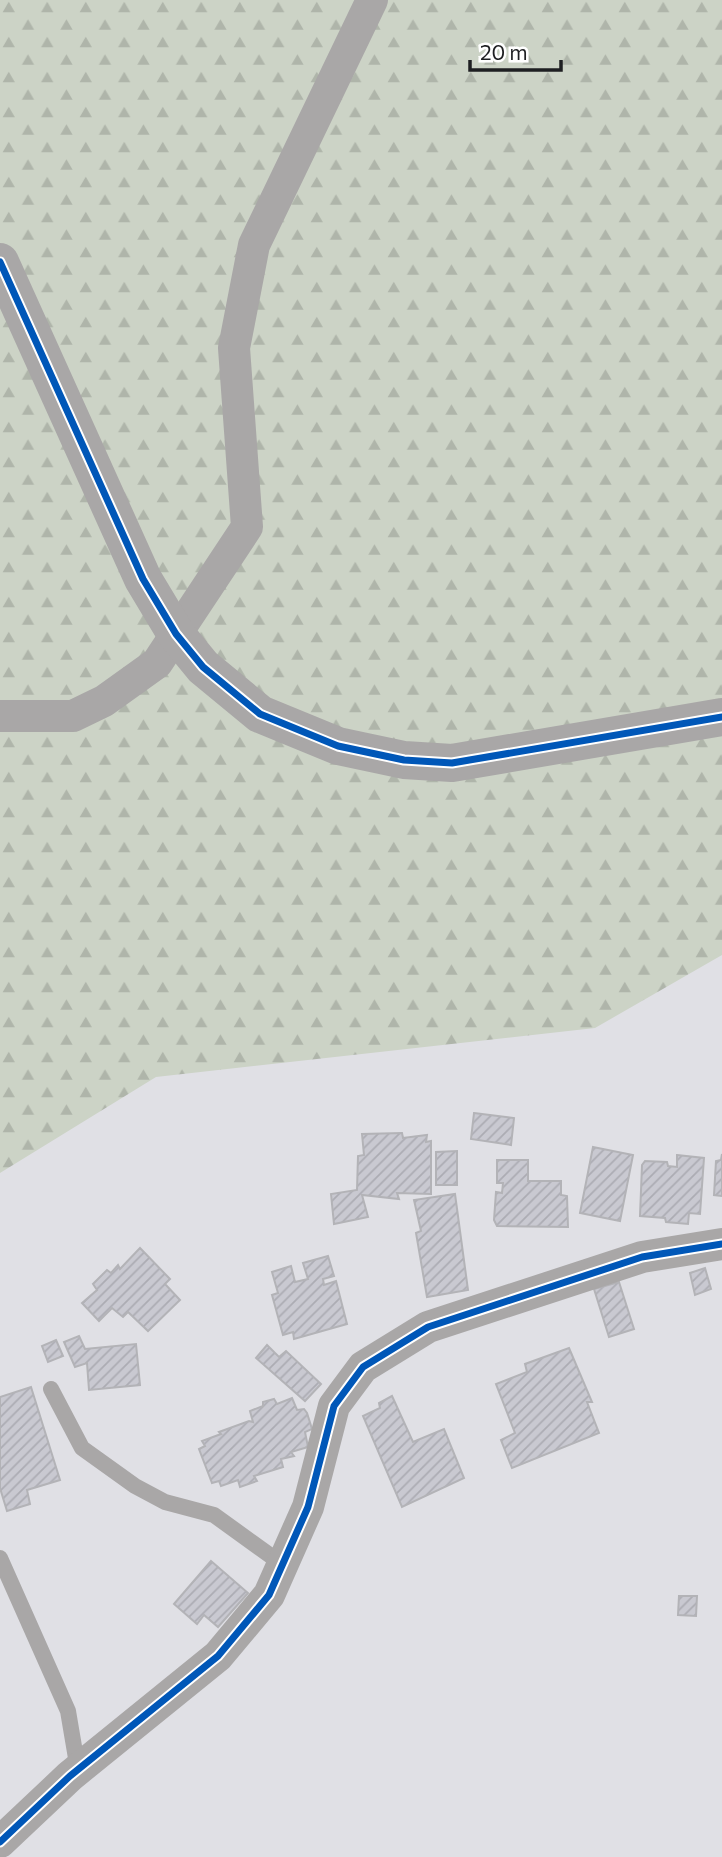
<svg xmlns="http://www.w3.org/2000/svg" width="722" height="1857" font-family="Commissioner,sans-serif">
  <style>
    .forest { fill: url(#forest-firs) }
    .building { fill: url(#building-hatch); stroke: #b3b3b7; stroke-width: 2 }
    .lines { fill: none; stroke-linecap: round; stroke-linejoin: round }
    .service { stroke: #a9a7a7; stroke-width: 16 }
    .minor { stroke: #a9a7a7; stroke-width: 32 }
    .tertiary { stroke: #a9a7a7; stroke-width: 38 }
    .cycleway-casing { stroke: #fff; stroke-width: 11 }
    .cycleway { stroke: #0057b8; stroke-width: 7 }
  </style>
  <defs>
    <pattern id="forest-firs" width="22" height="20" patternUnits="userSpaceOnUse" patternTransform="scale(1.75)"><rect width="22" height="20" fill="#ccd3c6"/><path d="M5 1l3.5 6h-7zM16 11l3.5 6h-7z" fill="#afb5aa"/></pattern>
    <pattern id="building-hatch" width="6" height="6" patternUnits="userSpaceOnUse" patternTransform="scale(1.75)"><rect width="6" height="6" fill="#c9c9d1"/><path d="M-1 1l2-2M0 6l6-6M5 7l2-2" fill="none" stroke="#acacb3"/></pattern>
  </defs>
  <rect width="100%" height="100%" fill="#e0e0e5"/>
  <path class="forest" d="M0 0H722V955L595 1028 156 1077 0 1173Z"/>
  <g class="building">
    <path d="M474 1113 514 1118 511 1145 471 1139Z"/>
    <path d="M402 1133 403 1138 427 1135 426 1142 431 1141V1194L397 1193 399 1199 362 1195 368 1217 334 1224 331 1194 357 1190 358 1156 364 1155 362 1134Z"/>
    <path d="M593 1147 633 1155 620 1221 580 1213Z"/>
    <path d="M457 1151V1185H436V1152Z"/>
    <path d="M722 1154V1196L714 1195 716 1161 721 1160Z"/>
    <path d="M677 1155 704 1158 700 1214 689 1213 688 1224 666 1222 665 1218 640 1216 642 1165 645 1161 667 1162 668 1166 677 1167Z"/>
    <path d="M497 1160H528V1181H561V1195L567 1196 568 1227 497 1226 494 1220 496 1192 502 1193 503 1183H497Z"/>
    <path d="M455 1194 468 1290 427 1297 416 1233 421 1231 414 1200Z"/>
    <path d="M140 1248 170 1279 165 1284 180 1300 148 1331 128 1312 123 1317 112 1308 99 1321 82 1303 97 1290 93 1284 107 1270 111 1273 118 1265 120 1269Z"/>
    <path d="M328 1256 334 1276 323 1279 324 1285 336 1281 347 1324 294 1339 293 1332 283 1335 272 1295 278 1293 272 1272 291 1266 295 1282 308 1279 303 1263Z"/>
    <path d="M705 1268 711 1289 695 1295 690 1273Z"/>
    <path d="M619 1282 634 1329 609 1337 594 1289Z"/>
    <path d="M79 1336 85 1349 136 1344 140 1385 89 1390 87 1363 75 1367 64 1342Z"/>
    <path d="M56 1340 63 1356 48 1362 42 1346Z"/>
    <path d="M267 1345 279 1357 286 1351 321 1384 305 1401 256 1358Z"/>
    <path d="M569 1348 592 1402H587L599 1433 512 1468 501 1440 515 1433 496 1384 527 1372 525 1364Z"/>
    <path d="M31 1387 60 1480 27 1490 30 1504 7 1511 0 1488V1397Z"/>
    <path d="M392 1396 413 1442 444 1429 464 1478 402 1507 363 1416 380 1408 379 1403Z"/>
    <path d="M292 1398 297 1410 304 1409 307 1413 312 1429 305 1432 308 1447 291 1452 294 1456 281 1459 283 1467 254 1476 257 1481 240 1487 238 1480 221 1486 219 1481 212 1483 199 1449 205 1446 202 1441 221 1434 219 1432 249 1421 253 1422 250 1411 263 1406V1402L274 1399 277 1404Z"/>
    <path d="M211 1561 248 1593 218 1627 204 1615 197 1624 174 1604Z"/>
    <path d="M679 1596H697L696 1616 678 1615Z"/>
  </g>
  <g class="lines">
    <g class="service">
      <path d="M51 1389 82 1448 135 1486 165 1502 214 1515 282 1564"/>
      <path d="M0 1558 68 1711 78 1770"/>
    </g>
    <g class="minor">
      <path d="M0 716H73L104 701 157 663 247 527 234 348 254 245 372 0"/>
      <path d="M0 1842 70 1776 218 1656 269 1595 308 1507 334 1406 363 1367 428 1327 642 1257 722 1244"/>
    </g>
    <path class="tertiary" d="M0 262 143 579 176 634 203 667 260 714 338 746 404 760 452 763 722 717"/>
    <defs>
      <g id="cycleway">
        <path d="M0 262 143 579 176 634 203 667 260 714 338 746 404 760 452 763 722 717"/>
        <path d="M0 1842 70 1776 218 1656 269 1595 308 1507 334 1406 363 1367 428 1327 642 1257 722 1244"/>
      </g>
    </defs>
    <use href="#cycleway" class="cycleway-casing"/>
    <use href="#cycleway" class="cycleway"/>
  </g>
  <path d="M470 60v10h91v-10" fill="none" stroke="#1e1f22" stroke-width="3.5"/>
  <text x="480" y="60" font-size="21" fill="#1e1f22" stroke="#ffffff" stroke-width="5" paint-order="stroke">20 m</text>
</svg>
